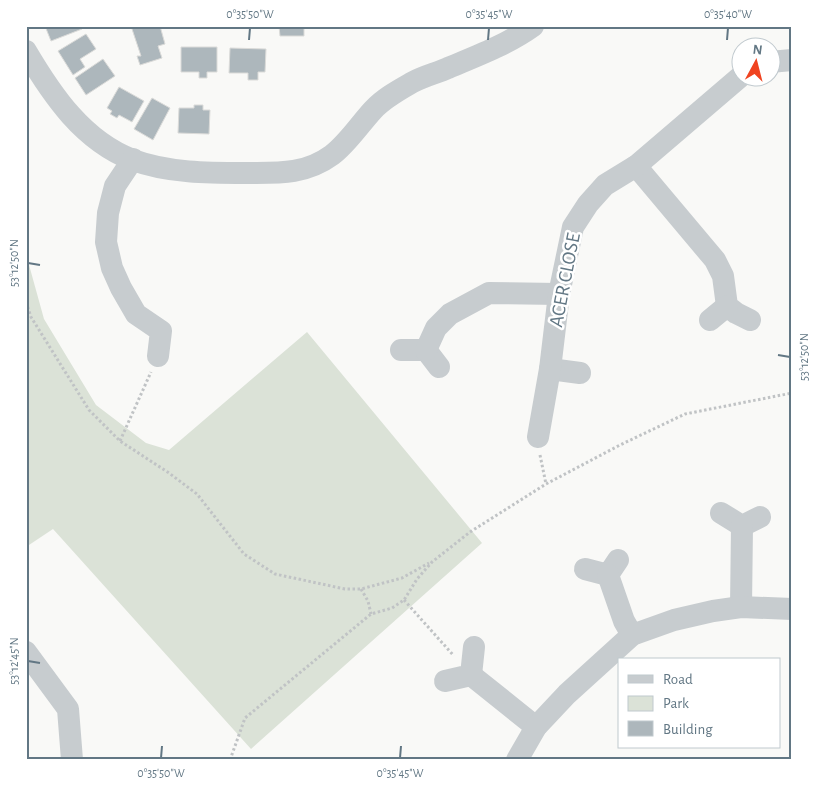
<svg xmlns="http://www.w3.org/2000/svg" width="818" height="786" font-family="'Alegreya Sans',sans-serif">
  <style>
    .green { fill: #dbe2d7 }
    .building { fill: #adb7bc; stroke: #dbdbd9 }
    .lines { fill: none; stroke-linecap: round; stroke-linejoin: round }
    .path { stroke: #c0c3c5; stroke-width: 3; stroke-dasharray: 2.5 2.5; stroke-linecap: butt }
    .minor { stroke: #c7cccf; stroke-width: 22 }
    .ticks { fill: none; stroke: #627784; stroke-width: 2 }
    .labels { text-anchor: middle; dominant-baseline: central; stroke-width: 5; stroke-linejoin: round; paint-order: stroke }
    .street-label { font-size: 20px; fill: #627784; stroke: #fff }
    .neatline { fill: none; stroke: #627784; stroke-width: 2 }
    .ticks-label { font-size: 12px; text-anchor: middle; fill: #627784 }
  </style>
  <rect width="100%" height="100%" fill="#f9f9f7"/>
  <path class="green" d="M26 254 44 319 96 405 146 443 169 450 307 332 482 543 251 749 53 529 26 547Z"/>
  <g class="building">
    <path d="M45 26H81L82 29 51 41Z"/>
    <path d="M131 26H160L165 44 158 46 162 58 140 65 137 56H141Z"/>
    <path d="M279 26H304V36H280Z"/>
    <path d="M86 34 96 49 80 59 85 67 73 75 58 51Z"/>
    <path d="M181 47H217V72H207V78H199V72H181Z"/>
    <path d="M230 48 266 49 265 72H258V80H248V73H229Z"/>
    <path d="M103 59 115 76 86 95 75 78Z"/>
    <path d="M119 87 144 101 132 122 119 115 117 118 110 114 112 111 107 108Z"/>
    <path d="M152 98 170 108 153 140 134 129Z"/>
    <path d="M194 105H203V110H210L209 134 178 133 179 108H194Z"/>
  </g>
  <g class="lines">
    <g class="path">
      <path d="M26 302 31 317 89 410 120 441 169 473 197 494 244 554 275 574 345 589H361L402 578 429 563"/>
      <path d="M120 441 151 372"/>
      <path d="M540 455 546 484"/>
      <path d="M361 589 368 601 371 614"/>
      <path d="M404 600 454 656"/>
      <path d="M230 760 245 718 371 614 392 608 404 600 417 579 432 562 470 532 546 484 620 445 685 414 792 393"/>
    </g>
    <g class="minor">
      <path d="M26 51C52 95 83 141 133 160 168 173 209 173 245 173 277 173 305 175 332 155 347 144 360 124 373 110 384 98 399 90 413 82 424 76 437 73 448 68 477 56 508 44 533 26"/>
      <path d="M770 62 792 60"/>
      <path d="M133 159 115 186 108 213 106 242 112 268 121 288 136 314 161 331 158 356"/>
      <path d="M636 166 715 260 723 276 727 306 736 313 750 320"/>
      <path d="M710 320 727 306"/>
      <path d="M401 350H426L439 367"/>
      <path d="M426 350 436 328 450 314 489 293 559 294"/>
      <path d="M550 369 580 373"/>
      <path d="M538 437 550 369 559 294 573 227 588 204 605 185 636 166 740 77"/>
      <path d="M721 513 742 526 760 517"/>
      <path d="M585 569 608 575 618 560"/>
      <path d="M608 575 624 621 632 635"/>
      <path d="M741 607 742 526"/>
      <path d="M26 652 68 709 72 760"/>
      <path d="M471 675 536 727"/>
      <path d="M445 681 471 675 474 647"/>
      <path d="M517 760 536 727 567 694 632 635 674 620 713 611 741 607 792 609"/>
    </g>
  </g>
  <path class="ticks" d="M249 40 250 28M488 40 489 28M727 40 728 28M28 263 40 265M778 355 790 357M28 661 40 663M161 758 162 746M400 758 401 746"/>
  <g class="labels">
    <g class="street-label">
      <text transform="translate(565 280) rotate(-79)">ACER CLOSE</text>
    </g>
  </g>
  <rect width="818" height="786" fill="none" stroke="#ffffff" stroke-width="55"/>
  <rect x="618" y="658" width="162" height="90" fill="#ffffff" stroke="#c0c9ce"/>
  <rect x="628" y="675" width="25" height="8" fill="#c7cccf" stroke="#c0c9ce"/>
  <text x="663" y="684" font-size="15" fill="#627784">Road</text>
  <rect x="628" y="696" width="25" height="15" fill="#dbe2d7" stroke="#c0c9ce"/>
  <text x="663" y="708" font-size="15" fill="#627784">Park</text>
  <rect x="628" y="721" width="25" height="15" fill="#adb7bc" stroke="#c0c9ce"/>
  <text x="663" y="734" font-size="15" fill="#627784">Building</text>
  <g transform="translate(756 62) rotate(7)"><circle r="24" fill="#ffffff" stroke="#c0c9ce"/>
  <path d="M0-4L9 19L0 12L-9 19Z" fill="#f04320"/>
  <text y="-8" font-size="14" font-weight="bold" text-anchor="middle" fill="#627784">N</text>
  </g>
  <rect x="28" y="28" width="762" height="730" class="neatline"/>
  <g class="ticks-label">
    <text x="250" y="18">0°35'50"W</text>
    <text x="489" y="18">0°35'45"W</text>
    <text x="728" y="18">0°35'40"W</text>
    <text transform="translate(14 263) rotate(-90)" y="4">53°12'50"N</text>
    <text transform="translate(804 357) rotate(-90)" y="4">53°12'50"N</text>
    <text transform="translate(14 661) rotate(-90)" y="4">53°12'45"N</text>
    <text x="161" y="777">0°35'50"W</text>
    <text x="400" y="777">0°35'45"W</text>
  </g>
</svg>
